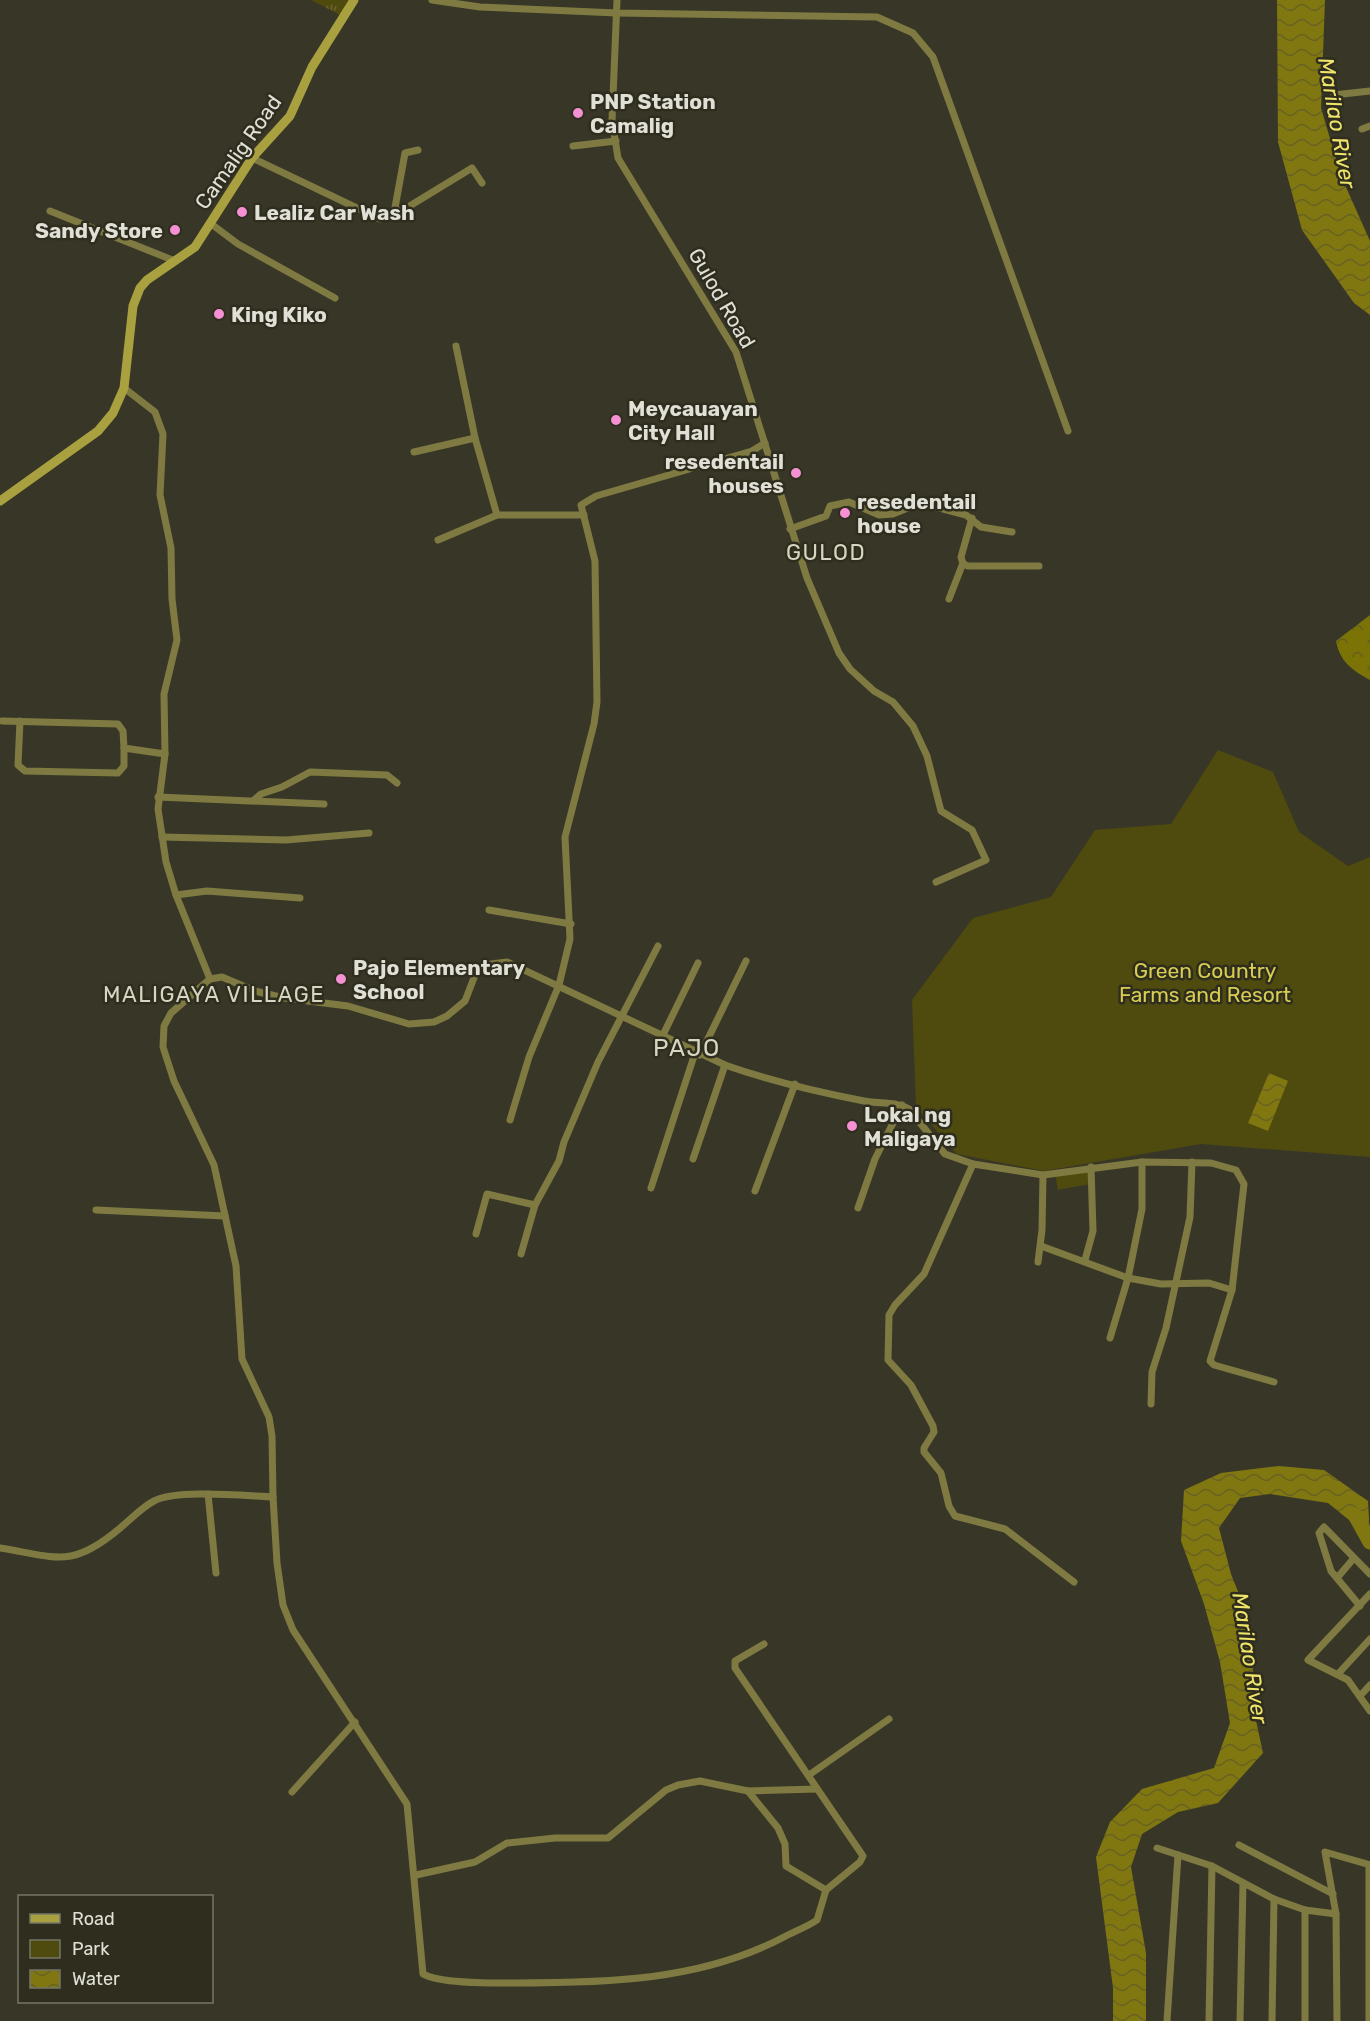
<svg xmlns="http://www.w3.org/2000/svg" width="1370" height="2021" font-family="Rubik,sans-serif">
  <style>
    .grass { fill: url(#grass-tufts) }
    .forest { fill: url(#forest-crowns) }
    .park { fill: #4f4a0e }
    .water { fill: url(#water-waves) }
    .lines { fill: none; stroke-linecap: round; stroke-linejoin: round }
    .river { stroke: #807710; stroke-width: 15 }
    .street { stroke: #7f7a41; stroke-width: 7 }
    .secondary { stroke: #a9a03f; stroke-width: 9 }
    .poi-dot { fill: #f591d3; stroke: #2e2d1e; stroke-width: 2 }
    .labels { text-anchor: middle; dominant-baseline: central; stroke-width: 5; stroke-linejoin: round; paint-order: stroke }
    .poi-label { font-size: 21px; font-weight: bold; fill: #e1e0d7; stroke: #2e2d1e; text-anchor: start }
    .street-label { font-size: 21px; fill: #e1e0d7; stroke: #2e2d1e }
    .park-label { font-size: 21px; fill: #d9cd51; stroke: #2e2d1e }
    .water-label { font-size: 22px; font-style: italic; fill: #f0e46a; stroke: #2e2d1e }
    .neighbourhood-label { font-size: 22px; letter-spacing: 1.5px; fill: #d7d6c3; stroke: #2e2d1e }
    .quarter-label { font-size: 24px; letter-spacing: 1.5px; fill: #d7d6c3; stroke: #2e2d1e }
  </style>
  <defs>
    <pattern id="grass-tufts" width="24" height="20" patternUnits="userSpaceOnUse" patternTransform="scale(1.5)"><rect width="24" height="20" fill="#4f4a0e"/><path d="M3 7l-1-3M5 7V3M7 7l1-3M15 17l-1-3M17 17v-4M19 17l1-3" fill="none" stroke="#686430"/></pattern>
    <pattern id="forest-crowns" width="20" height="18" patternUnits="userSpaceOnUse" patternTransform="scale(1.5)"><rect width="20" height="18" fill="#7c7306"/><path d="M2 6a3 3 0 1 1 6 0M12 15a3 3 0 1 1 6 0" fill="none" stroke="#635d20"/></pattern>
    <pattern id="water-waves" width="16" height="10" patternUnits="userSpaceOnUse" patternTransform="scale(1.5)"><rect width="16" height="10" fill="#807710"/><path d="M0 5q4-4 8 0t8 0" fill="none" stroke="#686223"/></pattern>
  </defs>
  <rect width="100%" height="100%" fill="#383727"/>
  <path class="grass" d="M311 0H354L342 16Z"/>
  <path class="forest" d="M1370 615V680C1352 670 1340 662 1336 641Z"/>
  <g class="park">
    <path d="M1218 750 1273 772 1299 832 1348 866 1370 857V1157L1201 1144 1044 1171 957 1154 916 1107 912 1000 973 918 1051 897 1095 830 1171 824Z"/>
    <path d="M1088 1168 1090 1184 1058 1190 1055 1174Z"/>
  </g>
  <g class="water">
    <path d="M1277 0H1325L1321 108 1341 176 1370 241V315L1354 303 1302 230 1278 142Z"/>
    <path d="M1269 1073 1288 1081 1268 1131 1248 1123Z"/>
    <path d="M1279 1466 1324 1470 1368 1501 1370 1537 1328 1503 1270 1494 1240 1498 1219 1528 1231 1574 1251 1624 1255 1716 1263 1753 1218 1803 1178 1812 1142 1834 1131 1867 1146 1953V2021H1113V1988L1096 1857 1110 1822 1142 1789 1214 1768 1230 1723 1220 1662 1204 1604 1181 1541 1184 1490 1221 1473Z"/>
  </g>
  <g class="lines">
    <path class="river" d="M1355 1515 1370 1542"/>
    <g class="street">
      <path d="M432 0 480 7 617 13 877 17 913 33 933 57 1068 431"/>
      <path d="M617 0 612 121 618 158 736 352 807 578 839 653 850 669 874 691 893 702 913 726 927 756 941 811 972 830 986 860 936 882"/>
      <path d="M1334 95 1370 91"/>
      <path d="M1362 129 1370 126"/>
      <path d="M573 146 616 141"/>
      <path d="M252 158 380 219 408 207 472 168 482 183"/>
      <path d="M50 211 175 261"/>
      <path d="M394 213 405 153 418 150"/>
      <path d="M210 223 238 244 335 298"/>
      <path d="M456 346 475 438 497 515H584"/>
      <path d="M124 388 155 412 163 434 160 495 171 548 172 599 177 640 164 694 165 754 158 809 166 862 176 895 210 979"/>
      <path d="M414 452 475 438"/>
      <path d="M972 518 961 557 963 564 968 566H1039"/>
      <path d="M790 529 826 516 830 506 849 502 879 515 893 514 920 503 966 515 981 527 1012 532"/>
      <path d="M438 540 497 515"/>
      <path d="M949 599 963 563"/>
      <path d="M2 721 118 724 123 731 124 748 165 754"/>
      <path d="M20 721 18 765 25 771 118 773 124 766V748"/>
      <path d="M158 797 324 804"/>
      <path d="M254 800 261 794 282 787 310 772 387 775 397 783"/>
      <path d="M162 837 286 840 369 833"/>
      <path d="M176 895 207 891 300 898"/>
      <path d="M489 910 571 924"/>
      <path d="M662 1037 698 963"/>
      <path d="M700 1055 746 961"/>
      <path d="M510 1120 529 1057 559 985 570 939 565 837 594 724 597 702 595 561 581 505 596 496 752 451 765 443"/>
      <path d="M693 1159 725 1065"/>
      <path d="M973 1164 924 1274 895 1305 889 1315 888 1360 911 1385 933 1426 934 1432 924 1448V1452L941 1473 949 1506 955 1516 1005 1529 1074 1582"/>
      <path d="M651 1188 695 1053"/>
      <path d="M755 1191 795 1084"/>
      <path d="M858 1208 875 1159 902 1105"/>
      <path d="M96 1210 225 1216"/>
      <path d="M476 1234 487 1194 535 1205"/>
      <path d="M1041 1246 1128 1278 1161 1284 1209 1283 1232 1290 1210 1361 1214 1365 1274 1382"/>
      <path d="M521 1254 535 1205 559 1161 564 1142 598 1062 658 946"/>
      <path d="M1085 1260 1093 1231 1091 1167"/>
      <path d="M1038 1262 1042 1230 1043 1175"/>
      <path d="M1110 1338 1128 1278 1142 1209V1162"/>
      <path d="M1151 1404 1152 1372 1166 1328 1190 1217 1192 1162"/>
      <path d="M208 1494 216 1573"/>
      <path d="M0 1548C57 1557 71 1569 119 1529 130 1520 142 1507 154 1501 177 1489 246 1496 273 1497"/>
      <path d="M1337 1578 1354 1558"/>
      <path d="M1370 1594 1308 1660 1348 1680 1370 1711"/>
      <path d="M1360 1606 1331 1571 1319 1533 1324 1527 1370 1574"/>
      <path d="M764 1644 735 1661V1668L863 1856 860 1862 826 1890 817 1920C807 1927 795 1931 784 1937 701 1981 606 1983 513 1983 492 1983 441 1984 423 1974L407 1804 293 1630 283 1605 277 1563 273 1497 272 1436 269 1417 242 1359 236 1266 214 1165 174 1081 163 1047 164 1026 171 1013 210 979 222 977 255 991 284 998 348 1006 409 1024 434 1022 447 1016 465 1001 477 970 484 965 507 962 725 1065C770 1081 818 1092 864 1101 880 1104 896 1101 909 1109L945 1154 973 1164 1043 1175 1142 1162 1211 1163 1236 1170 1244 1184 1232 1290"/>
      <path d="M1338 1674 1370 1639"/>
      <path d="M1360 1696 1370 1685"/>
      <path d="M809 1775 889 1719"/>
      <path d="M748 1791 778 1828 785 1844 786 1866 826 1890"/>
      <path d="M292 1792 355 1722"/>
      <path d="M1239 1845 1333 1894"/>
      <path d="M1157 1848 1212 1866 1274 1899 1305 1910 1336 1914 1325 1852 1370 1865"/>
      <path d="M416 1875 475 1862 507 1843 555 1838H608L666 1790 678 1785 700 1781 748 1791 817 1789"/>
      <path d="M1336 1914 1337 2021"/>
      <path d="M1167 2021 1178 1855"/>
      <path d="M1209 2021 1212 1866"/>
      <path d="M1240 2021 1243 1883"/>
      <path d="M1272 2021 1274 1899"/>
      <path d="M1305 2021V1910"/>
      <path d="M1369 2021V1865"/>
    </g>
    <path class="secondary" d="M0 501 98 431 113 413 124 388 133 306 140 288 147 280 195 247 252 158 290 116 312 67 354 0"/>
  </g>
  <g class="poi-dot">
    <circle cx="578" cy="113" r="6"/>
    <circle cx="242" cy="212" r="6"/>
    <circle cx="175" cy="230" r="6"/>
    <circle cx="219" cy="314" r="6"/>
    <circle cx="616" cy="420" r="6"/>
    <circle cx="796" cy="473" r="6"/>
    <circle cx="845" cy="513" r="6"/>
    <circle cx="341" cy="979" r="6"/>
    <circle cx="852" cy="1126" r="6"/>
  </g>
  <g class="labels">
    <g class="poi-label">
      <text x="590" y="101">PNP Station<tspan x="590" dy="24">Camalig</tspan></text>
      <text x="254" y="212">Lealiz Car Wash</text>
      <text x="163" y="230" text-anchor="end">Sandy Store</text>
      <text x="231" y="314">King Kiko</text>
      <text x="628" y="408">Meycauayan<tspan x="628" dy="24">City Hall</tspan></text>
      <text x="784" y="461" text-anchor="end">resedentail<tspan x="784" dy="24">houses</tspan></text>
      <text x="857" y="501">resedentail<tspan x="857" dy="24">house</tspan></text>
      <text x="353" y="967">Pajo Elementary<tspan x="353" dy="24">School</tspan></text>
      <text x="864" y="1114">Lokal ng<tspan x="864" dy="24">Maligaya</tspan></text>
    </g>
    <g class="street-label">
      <text transform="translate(238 152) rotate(-55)">Camalig Road</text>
      <text transform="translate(722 298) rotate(60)">Gulod Road</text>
    </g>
    <g class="park-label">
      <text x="1205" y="970">Green Country<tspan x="1205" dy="24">Farms and Resort</tspan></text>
    </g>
    <g class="water-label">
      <text transform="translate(1337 123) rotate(80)">Marilao River</text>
      <text transform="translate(1250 1658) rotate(81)">Marilao River</text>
    </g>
    <g class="neighbourhood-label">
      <text x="826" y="552">GULOD</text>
      <text x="214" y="994">MALIGAYA VILLAGE</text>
    </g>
    <g class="quarter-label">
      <text x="687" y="1048">PAJO</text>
    </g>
  </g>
  <rect x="18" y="1895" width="195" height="108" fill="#2e2d1e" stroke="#767568" stroke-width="1.5"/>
  <rect x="30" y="1914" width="30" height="9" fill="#a9a03f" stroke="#767568" stroke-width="1.5"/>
  <text x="72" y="1925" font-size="18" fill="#e1e0d7">Road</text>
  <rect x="30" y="1940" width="30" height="18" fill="#4f4a0e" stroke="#767568" stroke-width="1.5"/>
  <text x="72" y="1955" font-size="18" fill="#e1e0d7">Park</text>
  <rect x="30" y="1970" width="30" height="18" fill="url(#water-waves)" stroke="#767568" stroke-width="1.5"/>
  <text x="72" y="1985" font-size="18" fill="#e1e0d7">Water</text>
</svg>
